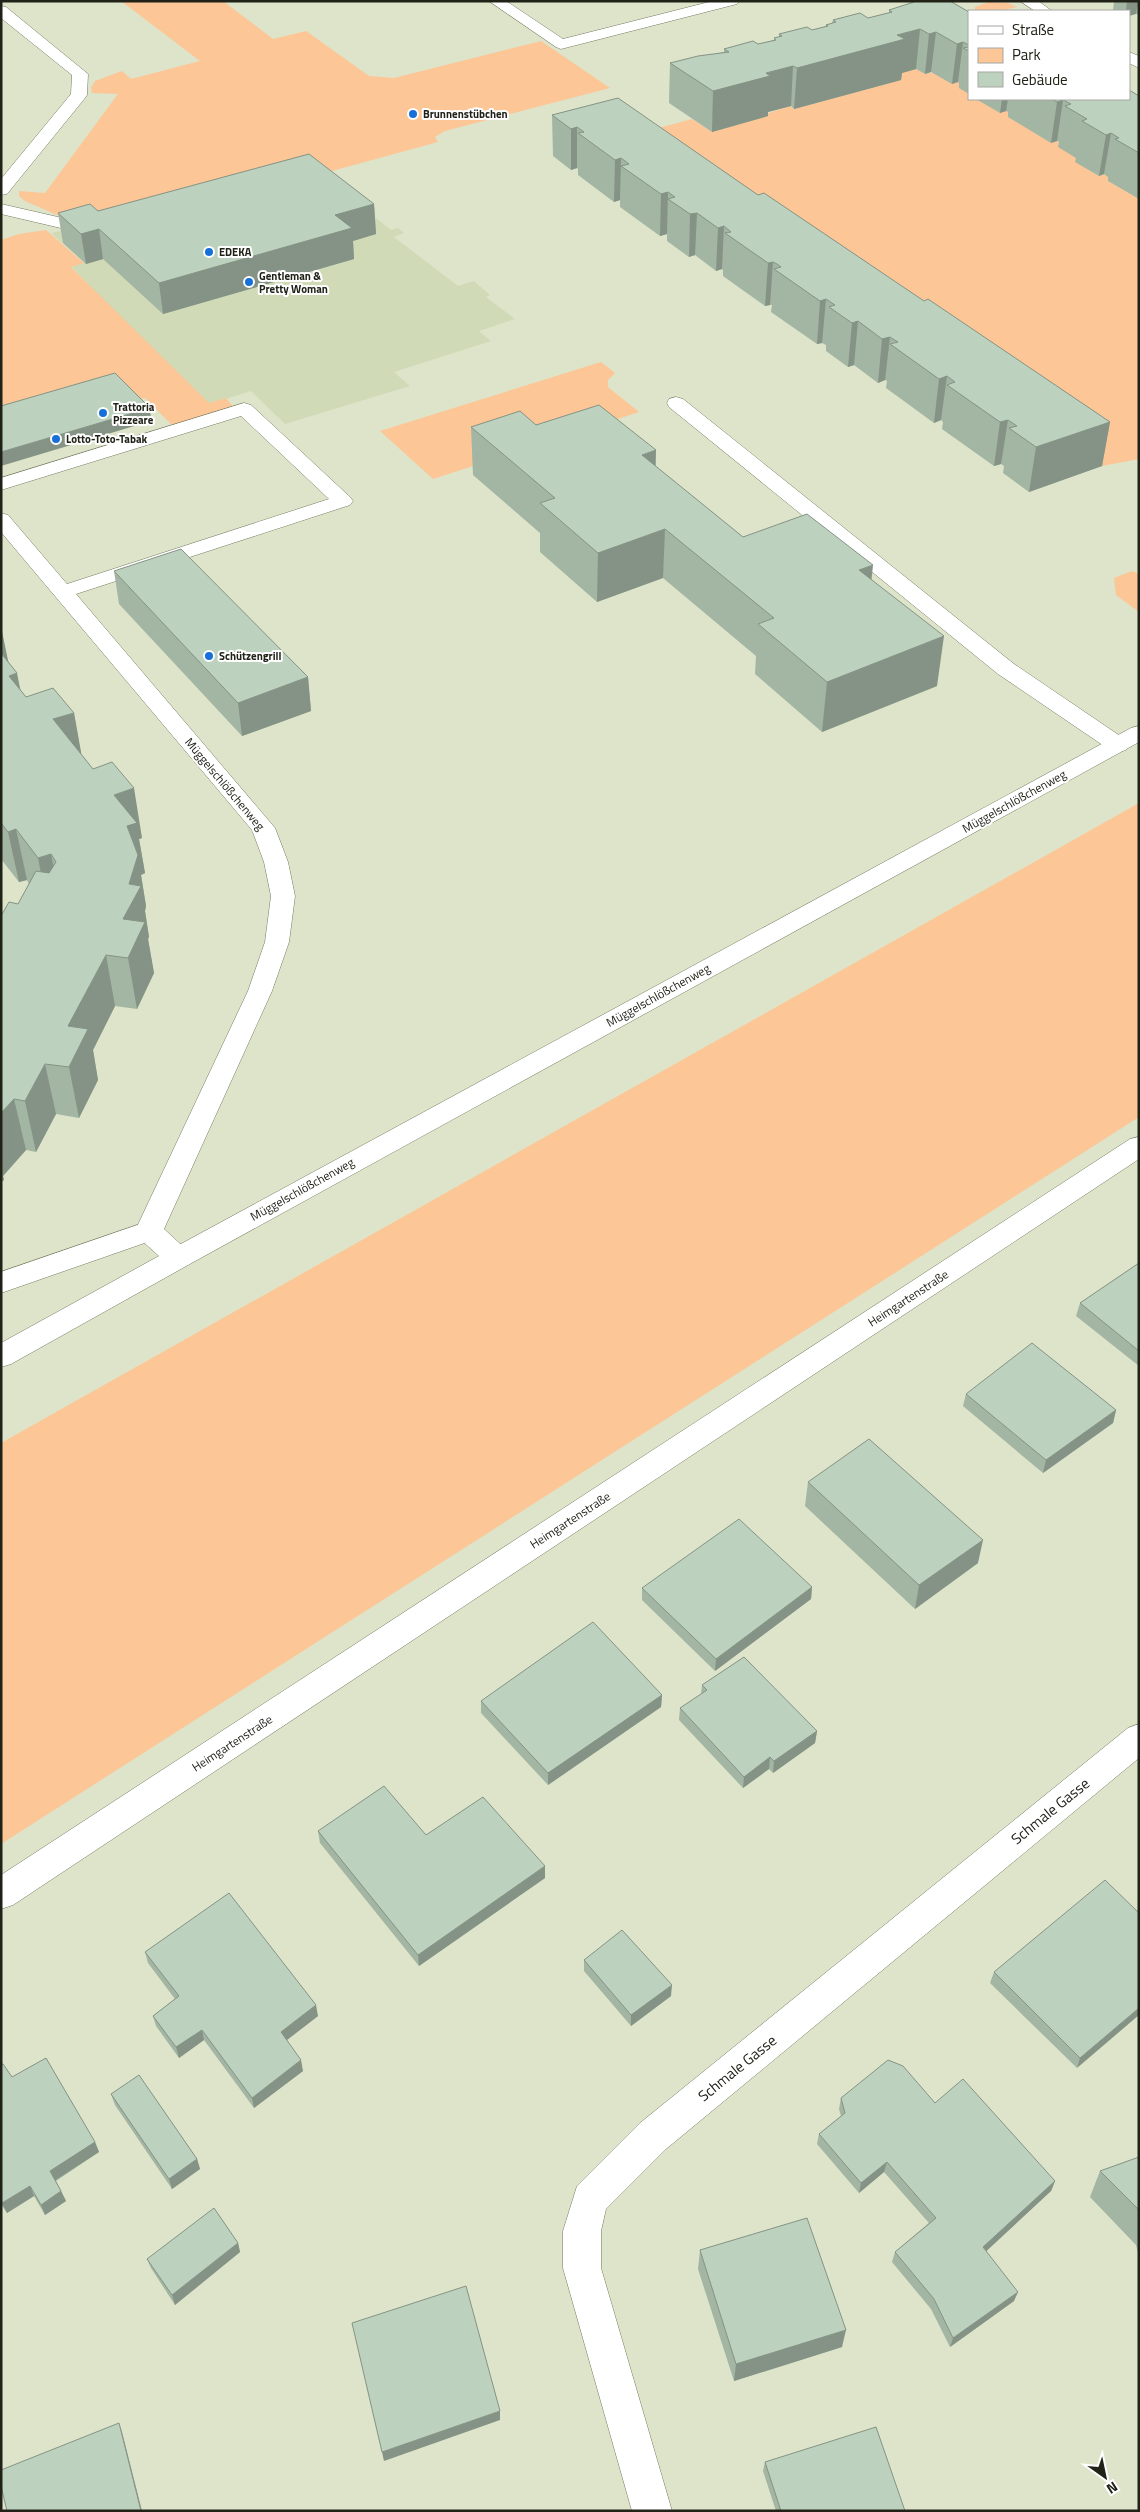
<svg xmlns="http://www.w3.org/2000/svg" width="1140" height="2512" font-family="'Titillium Web',sans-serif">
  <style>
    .built { fill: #d1dab7 }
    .green { fill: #fcc696 }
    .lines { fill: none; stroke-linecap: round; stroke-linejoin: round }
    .lane-casing { stroke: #757b62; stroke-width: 1 }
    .street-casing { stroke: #757b62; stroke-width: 1 }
    .secondary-casing { stroke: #757b62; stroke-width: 1 }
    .lane { fill: #fff; fill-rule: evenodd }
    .street { fill: #fff; fill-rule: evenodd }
    .secondary { fill: #fff; fill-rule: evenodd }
    .wall { fill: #a3b5a3 }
    .shaded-wall { fill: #849385 }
    .building { fill: #bdd2be; stroke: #849385 }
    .poi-dot { fill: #1770d9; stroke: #fff; stroke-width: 2 }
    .labels { text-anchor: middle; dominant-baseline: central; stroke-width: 4; stroke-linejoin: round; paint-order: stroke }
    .far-poi-label { font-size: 11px; font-weight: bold; fill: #202218; stroke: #fff; text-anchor: start }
    .street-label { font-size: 12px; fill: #202218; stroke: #fff }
    .near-street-label { font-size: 15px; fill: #202218; stroke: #fff }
  </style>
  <rect width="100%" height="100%" fill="#dde4c9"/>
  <path class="built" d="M321 174 391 230 398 228 404 233 394 237 458 286 474 281 490 295 486 297 515 319 479 331 491 341 394 372 410 386 285 424 251 391 210 404 128 326 71 266 84 262 51 233Z"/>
  <g class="green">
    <path d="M121 1H223L273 39 306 31 369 76 394 78 541 41 610 88 445 131 435 137 438 142 321 174 80 225 25 201 19 196V191L45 193 118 94 92 93 91 88 95 81 122 71 131 79 200 61Z"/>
    <path d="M989 2 1008 3 1017 7 999 11H975V7Z"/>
    <path d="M916 69 925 74C937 70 955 80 966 87L969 99C997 99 1060 141 1080 160L1076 162 1099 176 1104 174 1112 179 1108 181 1139 199V459L1102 466 618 139 692 119 712 132 790 106 794 109 900 80 893 75Z"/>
    <path d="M46 230 84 263 71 267 209 403 226 398 234 408 172 425 145 398 132 401 1 415V240L19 234Z"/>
    <path d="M601 362 615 373 608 380V387L639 412 433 479 380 431Z"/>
    <path d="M1132 571 1139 574V612L1116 595 1114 578Z"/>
    <path d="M1139 803V1117L1 1844V1443Z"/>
  </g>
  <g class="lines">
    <defs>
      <g id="lane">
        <path d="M489 1H506L563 39 713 1H739L737 4 561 49 556 47Z"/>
        <path d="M1 204 71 220 74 224 71 228 65 229 1 214Z"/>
        <path d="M676 397 683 399 1014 664 1126 740 1129 745 1126 750 1118 752 1110 750 998 674 669 407 667 403 669 399Z"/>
        <path d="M149 1221 159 1224 163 1231 159 1238 1 1293V1272Z"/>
      </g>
      <g id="street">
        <path d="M1020 1H1038L1052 11H1035Z"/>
        <path d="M1 6 6 7 88 74 87 95 85 98 7 194 1 195V179L71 94 72 75 1 18Z"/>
        <path d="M1129 52 1139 56V68L1129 63Z"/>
        <path d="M244 403 251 405 350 497 353 501 350 505 76 594 275 828 288 862 295 896 289 942 272 991 164 1229 188 1251 192 1258 188 1265 11 1364 1 1367V1343L159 1256 139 1238 135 1231 248 991 265 942 271 896 264 862 252 830 1 532V513L8 515 67 584 329 499 241 416 1 490V478Z"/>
        <path d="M1139 1137V1159L13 1905 1 1909V1875L1130 1139Z"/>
        <path d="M1139 1724V1758L666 2149 606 2209 601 2231V2268L672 2511H632L563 2268V2231L577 2186 640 2123 1128 1728Z"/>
      </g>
      <path id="secondary" d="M1139 726V742L188 1265 178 1268 168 1265 164 1258 168 1251 1131 728Z"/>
    </defs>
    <use href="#lane" class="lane-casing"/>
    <use href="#street" class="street-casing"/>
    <use href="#secondary" class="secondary-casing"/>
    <use href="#lane" class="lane"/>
    <use href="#street" class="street"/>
    <use href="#secondary" class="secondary"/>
  </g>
  <g class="wall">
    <path d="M910 1H950L969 12V94L959 88V83L958 82 952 84 931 72 925 74 916 69 902 73 901 80 794 109 791 106 768 112V116L712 132 669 103 670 63 724 52V49L758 44 774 40V38L779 37V34L812 30 826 26V25L832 23 833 20 868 18 889 13V10L910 4Z"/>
    <path d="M1113 1H1139V15L1129 11H1115L1113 10 1114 2Z"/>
    <path d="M1139 96V199L1108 181V177L1104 174 1099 176 1075 162 1076 158 1058 147 1059 142 1057 141 1051 143 1008 117V112L1006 111 1000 113 976 99H1129Z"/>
    <path d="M552 115 758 195 924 301 1110 422 1102 466 1029 492 1003 473 1004 466 1001 464 994 466 942 429 943 422 941 420 934 423 886 388 887 381 885 380 878 383 854 365 848 367 826 351V345L822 343 817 344 771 312 772 305H770L765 306 723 276V270L722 269 716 271 695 255 689 257 667 241V234L660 236 620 207V200L614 202 578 175V169L577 168 571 170 553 156Z"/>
    <path d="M374 204 376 234 353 241 354 259 163 314 103 259 86 264 63 243 58 213 98 211Z"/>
    <path d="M536 425 656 467 743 537 872 580 937 686 822 732 755 674 756 656 663 578 597 602 540 552V533L473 475 471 427Z"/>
    <path d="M114 571 308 677 311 711 242 736 119 604Z"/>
    <path d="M1 627 8 662 21 691 26 697 74 713 81 754 142 838 139 839 145 873 141 875 146 906 145 911 149 937 148 939 154 973 137 1009 115 1006 93 1050 98 1080 79 1118 56 1114 36 1152 26 1150 3 1176 4 1180 1 1182V916L18 904 29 884 27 880 19 882 1 859Z"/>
    <path d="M1139 1263V1366L1076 1316 1080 1303Z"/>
    <path d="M966 1394 1116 1410 1113 1423 1043 1473 963 1406Z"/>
    <path d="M808 1482 978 1563 915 1609 805 1506Z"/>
    <path d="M812 1587 811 1599 715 1671 642 1600V1588Z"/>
    <path d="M702 1685 817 1731 815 1743 773 1773 769 1769 743 1788 679 1720 680 1708 701 1694Z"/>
    <path d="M662 1695 661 1707 548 1785 481 1713V1701Z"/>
    <path d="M318 1831 426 1835 545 1878 419 1966 320 1843Z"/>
    <path d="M1139 1913 1077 2068 990 1983 994 1972Z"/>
    <path d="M145 1952 318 2016 287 2040 303 2071 254 2108 204 2040 179 2058 156 2026 153 2016 175 1999 148 1963Z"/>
    <path d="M584 1960 671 1996 631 2026 584 1971Z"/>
    <path d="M1 2064 12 2077 95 2142 99 2152 56 2181 66 2201 45 2215 34 2196 7 2213 1 2204Z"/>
    <path d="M111 2094 197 2159 200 2169 172 2189 115 2105Z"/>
    <path d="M841 2098 935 2103 1055 2181 1051 2191 986 2251 1014 2301 950 2347 931 2309 892 2262 895 2252 929 2223 884 2172 859 2193 817 2144 819 2134 841 2116 839 2109Z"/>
    <path d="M1139 2157V2256L1136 2245 1090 2197 1100 2171Z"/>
    <path d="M238 2243 240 2252 175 2305 151 2268 147 2259Z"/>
    <path d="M700 2250 842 2347 734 2381 698 2269Z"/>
    <path d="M765 2462 905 2511H776L763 2471Z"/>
  </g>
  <g class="shaded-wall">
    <path d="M1127 1H1138L1136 14 1129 16V11H1126Z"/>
    <path d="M920 29 916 69 902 73 901 80 794 109 797 68 897 35Z"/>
    <path d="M936 32 931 72 925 74 929 34Z"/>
    <path d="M963 42 958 82 952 84 957 44Z"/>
    <path d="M793 66 791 106 768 112V116L712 132 713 91 766 73Z"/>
    <path d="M1002 99H1008L1006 111 1000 113Z"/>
    <path d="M1063 100 1057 141 1051 143 1057 102Z"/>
    <path d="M577 127V168L571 170V129Z"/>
    <path d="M1111 133 1104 174 1099 176 1106 135Z"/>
    <path d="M621 158 620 200 614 202 615 160Z"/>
    <path d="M668 192 667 234 660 236 661 194Z"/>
    <path d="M374 204 376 234 353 241 354 259 163 314 159 283 335 215Z"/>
    <path d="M697 213 695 255 689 257 690 214Z"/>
    <path d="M724 226 722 269 716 271 718 228Z"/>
    <path d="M99 229 103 259 86 264 81 234Z"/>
    <path d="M773 262 770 305 765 306 768 263Z"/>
    <path d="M826 299 822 343 817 344 820 301Z"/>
    <path d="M858 321 854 365 848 367 852 323Z"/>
    <path d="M890 337 885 380 878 383 882 339Z"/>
    <path d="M947 376 941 420 934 423 939 379Z"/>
    <path d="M150 408 151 421 1 466V452Z"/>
    <path d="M1008 420 1001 464 994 466 1000 422Z"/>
    <path d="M1110 422 1102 466 1029 492 1036 447Z"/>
    <path d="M656 450 655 499 642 455Z"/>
    <path d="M665 529 663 578 597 602 598 553Z"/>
    <path d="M873 565 868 614 859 570Z"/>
    <path d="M1 627 10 670 1 672Z"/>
    <path d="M944 636 937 686 822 732 827 682Z"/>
    <path d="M17 673 27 723 9 676Z"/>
    <path d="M308 677 311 711 242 736 238 703Z"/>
    <path d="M74 713 83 763 53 719Z"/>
    <path d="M134 788 142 838 139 839 145 873 141 875 146 906 145 911 149 937 148 939 154 973 137 1009 128 958 123 919 114 795Z"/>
    <path d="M16 829 27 880 19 882 8 832Z"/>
    <path d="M51 854 61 905 48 909 38 858Z"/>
    <path d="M106 955 115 1006 93 1050 98 1080 79 1118 69 1067 68 1026Z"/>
    <path d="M45 1064 56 1114 36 1152 25 1101Z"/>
    <path d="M14 1099 26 1150 3 1176 4 1180 1 1182V1113Z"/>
    <path d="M1116 1410 1113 1423 1043 1473 1046 1460Z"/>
    <path d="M983 1540 978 1563 915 1609 919 1585Z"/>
    <path d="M812 1587 811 1599 715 1671 716 1659Z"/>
    <path d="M662 1695 661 1707 548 1785V1773Z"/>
    <path d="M817 1731 815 1743 773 1773 774 1761Z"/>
    <path d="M770 1757 769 1769 743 1788 744 1777Z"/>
    <path d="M545 1866V1878L419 1966 418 1955Z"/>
    <path d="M672 1985 671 1996 631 2026V2015Z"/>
    <path d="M316 2005 318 2016 283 2043 281 2032Z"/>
    <path d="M1139 2008V2015L1077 2068 1080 2058Z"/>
    <path d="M202 2030 204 2040 179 2058 176 2047Z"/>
    <path d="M301 2060 303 2071 254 2108 252 2098Z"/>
    <path d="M95 2142 99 2152 54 2181 50 2171Z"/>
    <path d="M197 2159 200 2169 172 2189 169 2179Z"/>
    <path d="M887 2162 884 2172 859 2193 861 2183Z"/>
    <path d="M1055 2181 1051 2191 980 2257 983 2247Z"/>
    <path d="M30 2186 34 2196 7 2213 2 2203Z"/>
    <path d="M61 2191 66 2201 45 2215 41 2205Z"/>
    <path d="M238 2243 240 2252 175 2305 172 2295Z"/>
    <path d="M1018 2292 1014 2301 950 2347 953 2338Z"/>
    <path d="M846 2330 842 2347 734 2381 736 2364Z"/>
    <path d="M500 2411V2420L384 2461 382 2452Z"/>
    <path d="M119 2423 122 2432 142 2511H141Z"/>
  </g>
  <g class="building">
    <path d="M912 1H950L969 12V45L963 42 957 44 936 32 929 34 920 29 897 35 905 39 797 68 793 66 766 73 770 76 713 91 670 63 698 56 729 52 724 49 753 41 758 44 776 40 774 38 782 36 779 34 807 27 812 30 828 26 826 25 836 22 833 20 860 13 868 18 892 12 889 10 914 2Z"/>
    <path d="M969 47V51L963 48Z"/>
    <path d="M1129 90 1139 96V153L1115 139 1119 138 1111 133 1106 135 1082 121 1087 119 1065 106 1071 104 1063 100 1057 102 1051 99H1129Z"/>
    <path d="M618 98 758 195 764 193 924 301 928 299 1110 422 1036 447 1009 428 1017 426 1008 420 1000 422 947 385 955 382 947 376 939 379 890 344 898 342 893 339 890 337 882 339 858 321 852 323 829 307 835 305 826 299 820 301 774 269 781 267 777 264 773 262 768 263 725 233 731 232 724 226 718 228 697 213 690 214 668 199 675 197 668 192 661 194 621 166 629 164 621 158 615 160 578 133 584 132 577 127 571 129 552 115Z"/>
    <path d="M309 154 374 204 335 215 352 228 159 283 99 229 81 234 58 213 90 204 98 211Z"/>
    <path d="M115 373 150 408 1 452V406Z"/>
    <path d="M599 405 656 450 642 455 743 537 807 514 873 565 859 570 944 636 827 682 758 624 774 618 665 529 598 553 540 503 555 498 471 427 520 411 536 425Z"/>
    <path d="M181 549 308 677 238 703 114 571Z"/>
    <path d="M1 653 17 673 9 676 26 697 53 688 74 713 53 719 93 769 112 762 134 788 114 795 137 823 127 826 138 855 129 884 141 886 123 919 145 922 128 958 106 955 68 1026 88 1029 69 1067 45 1064 25 1101 14 1099 1 1113V916L9 902 18 904 36 871 49 873 56 862 51 854 38 858 16 829 8 832 1 823Z"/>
    <path d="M1139 1263V1351L1080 1303Z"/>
    <path d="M1032 1343 1116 1410 1046 1460 966 1394Z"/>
    <path d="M869 1439 983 1540 919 1585 808 1482Z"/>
    <path d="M739 1519 812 1587 716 1659 642 1588Z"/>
    <path d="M593 1622 662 1695 548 1773 481 1701Z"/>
    <path d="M744 1657 817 1731 774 1761 770 1757 744 1777 680 1708 707 1690 702 1685Z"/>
    <path d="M384 1786 426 1835 483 1797 545 1866 418 1955 318 1831Z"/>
    <path d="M1105 1880 1139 1913V2008L1080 2058 994 1972Z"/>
    <path d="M229 1893 316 2005 281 2032 301 2060 252 2098 202 2030 176 2047 153 2016 179 1996 145 1952Z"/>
    <path d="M622 1930 672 1985 631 2015 584 1960Z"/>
    <path d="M46 2058 95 2142 50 2171 61 2191 41 2205 30 2186 2 2203 1 2201V2064H3L12 2077Z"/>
    <path d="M888 2060 903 2066 935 2103 963 2079 1055 2181 983 2247 1018 2292 953 2338 934 2299 895 2252 936 2218 887 2162 861 2183 819 2134 845 2113 841 2098Z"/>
    <path d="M139 2075 197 2159 169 2179 111 2094Z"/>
    <path d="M1139 2157V2210L1100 2171Z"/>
    <path d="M214 2208 238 2243 172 2295 147 2259Z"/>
    <path d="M807 2218 846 2330 736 2364 700 2250Z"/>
    <path d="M466 2286 500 2411 382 2452 352 2323Z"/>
    <path d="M119 2423 141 2511H7L1 2486V2470Z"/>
    <path d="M876 2427 905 2511H781L765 2462Z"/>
  </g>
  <g class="poi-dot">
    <circle cx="413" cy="114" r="5"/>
    <circle cx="209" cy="252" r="5"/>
    <circle cx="249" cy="282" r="5"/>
    <circle cx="103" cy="413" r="5"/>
    <circle cx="56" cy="439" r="5"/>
    <circle cx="209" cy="656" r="5"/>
  </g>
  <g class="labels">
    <g class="far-poi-label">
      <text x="423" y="114">Brunnenstübchen</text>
      <text x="219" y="252">EDEKA</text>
      <text x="259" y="276">Gentleman &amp;<tspan x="259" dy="13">Pretty Woman</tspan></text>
      <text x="113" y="407">Trattoria<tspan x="113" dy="13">Pizzeare</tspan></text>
      <text x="66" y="439">Lotto-Toto-Tabak</text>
      <text x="219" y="656">Schützengrill</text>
    </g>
    <g class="street-label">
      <text transform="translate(225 784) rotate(50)">Müggelschlößchenweg</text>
      <text transform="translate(1014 801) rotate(-29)">Müggelschlößchenweg</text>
      <text transform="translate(658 995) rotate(-29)">Müggelschlößchenweg</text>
      <text transform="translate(302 1189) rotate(-29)">Müggelschlößchenweg</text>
      <text transform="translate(908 1298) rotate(-33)">Heimgartenstraße</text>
      <text transform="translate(570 1520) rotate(-33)">Heimgartenstraße</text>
      <text transform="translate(232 1743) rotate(-33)">Heimgartenstraße</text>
    </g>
    <g class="near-street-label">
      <text transform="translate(1050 1811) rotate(-39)">Schmale Gasse</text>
      <text transform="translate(737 2068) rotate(-39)">Schmale Gasse</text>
    </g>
  </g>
  <rect width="1140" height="2512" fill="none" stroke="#202218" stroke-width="5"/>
  <rect x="968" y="10" width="162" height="90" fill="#ffffff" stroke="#a6a7a3"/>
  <rect x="978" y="26" width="25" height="8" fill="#ffffff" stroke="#a6a7a3"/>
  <text x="1012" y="35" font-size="15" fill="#202218">Straße</text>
  <rect x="978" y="48" width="25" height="15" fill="#fcc696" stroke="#a6a7a3"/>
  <text x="1012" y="60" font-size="15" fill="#202218">Park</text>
  <rect x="978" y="72" width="25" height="15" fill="#bdd2be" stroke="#a6a7a3"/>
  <text x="1012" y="85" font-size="15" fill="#202218">Gebäude</text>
  <g transform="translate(1105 2477) rotate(147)" stroke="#ffffff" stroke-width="4" paint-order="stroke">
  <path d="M0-4L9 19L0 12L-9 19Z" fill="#202218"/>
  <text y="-8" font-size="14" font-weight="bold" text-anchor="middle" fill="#202218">N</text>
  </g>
</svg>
